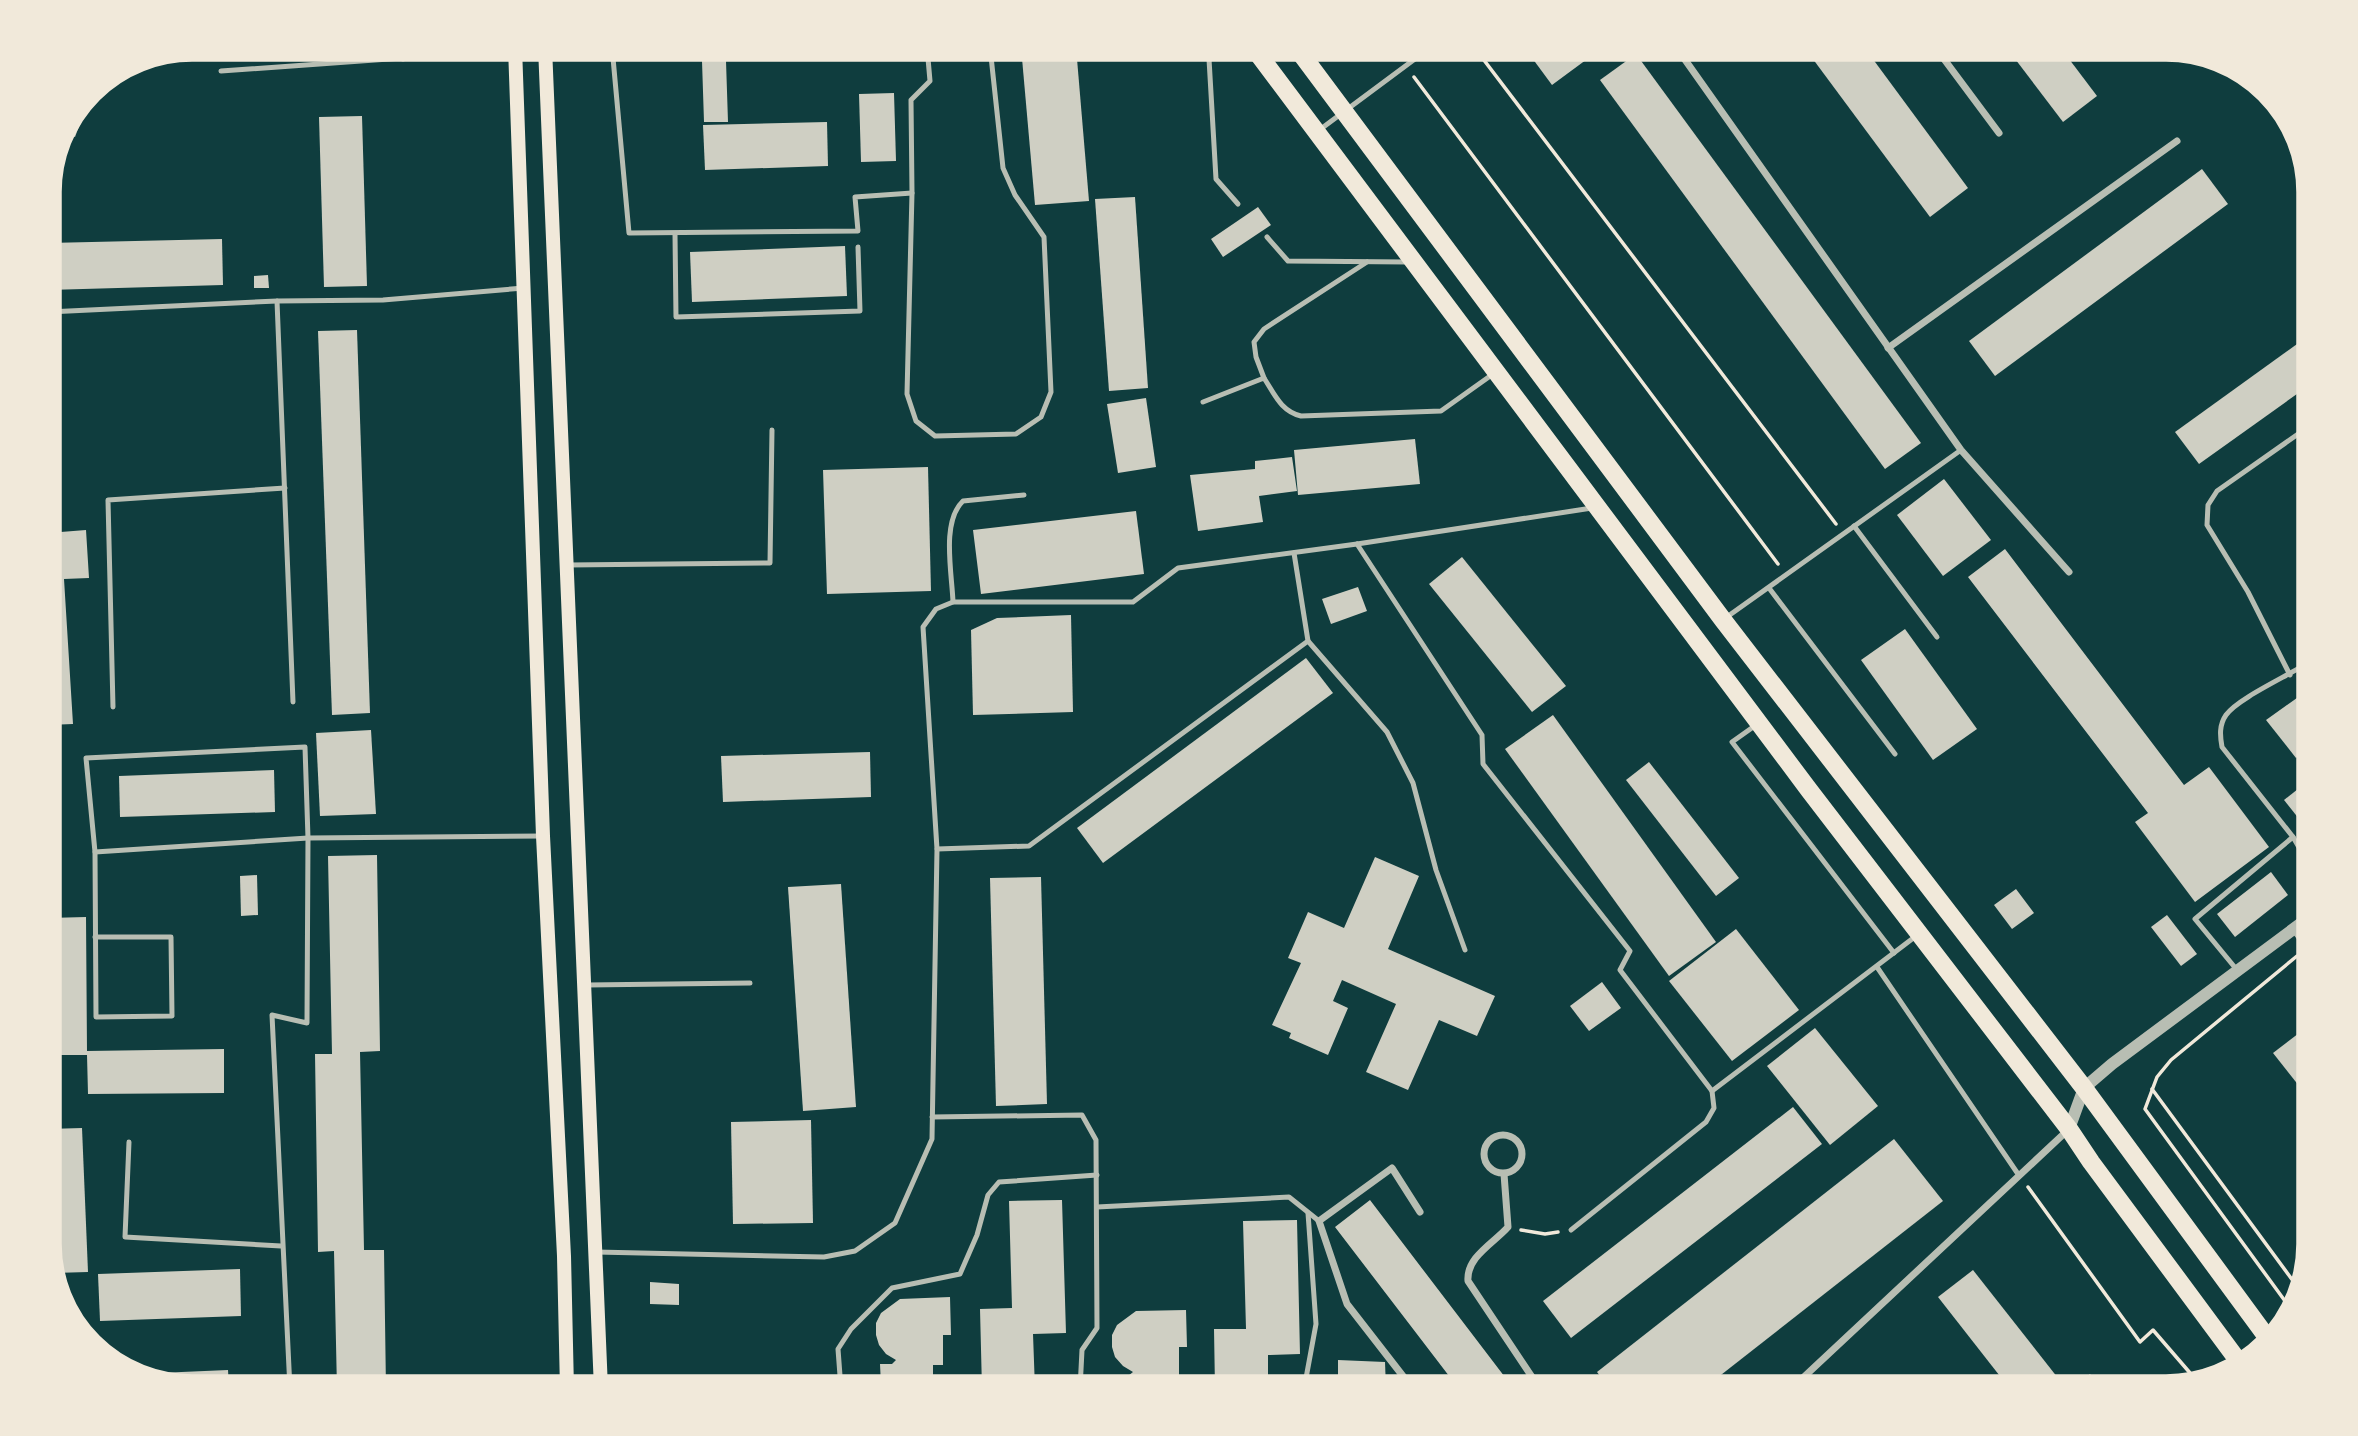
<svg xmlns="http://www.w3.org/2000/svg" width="2358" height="1436" font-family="'PT Sans',sans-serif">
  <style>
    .building { fill: #cfcfc3 }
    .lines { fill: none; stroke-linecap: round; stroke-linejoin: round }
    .path { stroke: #f1e9da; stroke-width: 3.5 }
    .service { stroke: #b8beb3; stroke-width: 5 }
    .minor { stroke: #b8beb3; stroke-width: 7 }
    .tertiary { stroke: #b8beb3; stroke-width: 12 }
    .secondary { stroke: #f1e9da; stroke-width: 14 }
    .primary { stroke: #f1e9da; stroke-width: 18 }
    .rim { fill: none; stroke: #f1e9da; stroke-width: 3.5 }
  </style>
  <rect width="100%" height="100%" fill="#0f3d3e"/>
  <g class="building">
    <path d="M323 47H363V56L324 57Z"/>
    <path d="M695 47H841V59L726 61 728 122H704L702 61H695Z"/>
    <path d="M1021 47H1076L1089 201 1035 205Z"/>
    <path d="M1524 47H1589L1594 54 1552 85Z"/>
    <path d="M1804 47H1864L1968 188 1930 217Z"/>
    <path d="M2006 47H2060L2097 96 2063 122Z"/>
    <path d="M1636 54 1921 443 1885 469 1600 80Z"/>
    <path d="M94 87 75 137 61 132 90 89Z"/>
    <path d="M894 93 896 161 861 162 859 94Z"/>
    <path d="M362 116 367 286 324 287 319 117Z"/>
    <path d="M827 122 828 166 705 170 703 125Z"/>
    <path d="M2306 167 2310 182V184L2300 180Z"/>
    <path d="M2202 169 2228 204 1995 376 1969 341Z"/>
    <path d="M1135 197 1148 388 1109 391 1095 199Z"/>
    <path d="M1258 207 1271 225 1223 257 1211 239Z"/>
    <path d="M222 239 223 285 48 290V243Z"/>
    <path d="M845 246 847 296 692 302 690 252Z"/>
    <path d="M268 275 269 288H254V276Z"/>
    <path d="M357 330 370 713 332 715 318 331Z"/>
    <path d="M2311 334V384L2199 464 2175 432Z"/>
    <path d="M1146 398 1156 467 1118 473 1107 404Z"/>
    <path d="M1415 439 1420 484 1298 495 1294 450Z"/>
    <path d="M1292 457 1297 491 1259 496 1263 522 1198 531 1190 475 1255 469V461Z"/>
    <path d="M928 467 931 591 827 594 823 470Z"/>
    <path d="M1944 479 1991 540 1943 576 1897 515Z"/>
    <path d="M1136 511 1144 574 981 594 973 530Z"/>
    <path d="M86 530 89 578 64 579 73 724 48 725V533Z"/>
    <path d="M2005 549 2184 785 2209 767 2269 847 2195 902 2135 822 2148 813 1968 577Z"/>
    <path d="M1462 557 1566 686 1532 712 1429 584Z"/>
    <path d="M1358 587 1367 611 1331 624 1322 599Z"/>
    <path d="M1071 615 1073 712 973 715 971 630 997 618Z"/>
    <path d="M1905 629 1977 729 1933 760 1861 660Z"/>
    <path d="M1306 658 1333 693 1103 863 1077 828Z"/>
    <path d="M2311 688V746L2296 758 2266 720Z"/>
    <path d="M1553 715 1716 942 1669 976 1505 749Z"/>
    <path d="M371 730 376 814 320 816 316 733Z"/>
    <path d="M870 752 871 797 723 802 721 756Z"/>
    <path d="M1649 762 1739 878 1716 896 1626 780Z"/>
    <path d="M274 770 275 812 120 817 119 776Z"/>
    <path d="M2308 781 2311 785V834L2284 800Z"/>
    <path d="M377 855 380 1051 360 1052 364 1250H384L386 1389H337L334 1251 318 1252 315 1054H332L328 856Z"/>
    <path d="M1375 857 1419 876 1388 949 1495 996 1477 1036 1439 1020 1408 1090 1366 1072 1396 1004 1342 980 1333 1001 1348 1008 1328 1055 1289 1038 1291 1033 1272 1025 1301 963 1288 958 1308 912 1344 928Z"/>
    <path d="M2271 872 2288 895 2235 937 2217 914Z"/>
    <path d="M257 875 258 915 241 916 240 876Z"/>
    <path d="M1041 877 1047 1104 996 1106 990 878Z"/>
    <path d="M841 884 856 1107 803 1111 788 887Z"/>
    <path d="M2016 889 2034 913 2012 929 1994 905Z"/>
    <path d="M2167 915 2197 954 2181 966 2151 927Z"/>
    <path d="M86 917 87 1051 224 1049V1093L88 1094 87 1055H48V918Z"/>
    <path d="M1736 929 1799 1010 1732 1061 1669 981Z"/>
    <path d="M1602 982 1621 1008 1589 1031 1570 1006Z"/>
    <path d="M2311 1024V1101L2273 1053Z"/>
    <path d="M1815 1028 1878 1106 1830 1145 1767 1066Z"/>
    <path d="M1793 1107 1822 1144 1571 1338 1543 1301Z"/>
    <path d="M811 1120 813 1223 733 1224 731 1122Z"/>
    <path d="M82 1128 88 1272 54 1273 48 1254V1129Z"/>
    <path d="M1894 1139 1943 1201 1703 1389H1610L1597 1372Z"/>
    <path d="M1062 1200 1066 1333 1033 1334 1035 1389H982L980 1309 1012 1308 1009 1201Z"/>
    <path d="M1370 1200 1408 1250 1514 1389H1459L1335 1227Z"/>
    <path d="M1297 1220 1300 1354 1268 1355V1389H1215L1214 1329H1246L1243 1221Z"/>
    <path d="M240 1269 241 1316 100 1321 98 1274Z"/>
    <path d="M1973 1270 2065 1387 2062 1389H2010L1938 1297Z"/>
    <path d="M650 1282 679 1284V1305L650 1304Z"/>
    <path d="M950 1297 951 1335H943V1365H933V1385H924L925 1389H872V1385H881L880 1364H892L896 1360 886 1354 879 1345 876 1335V1323L881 1313 900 1299Z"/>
    <path d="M1186 1310 1187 1347H1179V1377H1169L1170 1389H1117V1376H1128L1133 1372 1123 1366 1115 1357 1112 1347V1335L1117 1325 1136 1311Z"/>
    <path d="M1338 1360 1385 1362 1386 1389H1338Z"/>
    <path d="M228 1370 229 1389H191L135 1374Z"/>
    <path d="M2090 1374 2101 1389H2072Z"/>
  </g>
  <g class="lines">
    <g class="path">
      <path d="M1392 47 1399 57"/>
      <path d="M1474 47 1836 524"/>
      <path d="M1443 55 1453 47"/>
      <path d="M1414 77 1778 564"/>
      <path d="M2152 1089 2299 1289"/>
      <path d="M2028 1187 2140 1342 2153 1330 2197 1381"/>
      <path d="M1521 1230 1545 1234 1558 1232"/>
      <path d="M2293 1312 2145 1109 2157 1077 2171 1060 2297 956"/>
    </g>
    <g class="service">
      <path d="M403 47V59"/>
      <path d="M612 47 629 233 858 231 855 197 912 193"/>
      <path d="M927 47 930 81 911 100 912 193 907 394 916 421 935 436 1016 434 1041 417 1051 392 1044 237 1015 195 1003 168 990 47"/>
      <path d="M1200 47 1209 59 1253 52"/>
      <path d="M1209 59 1216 179 1238 204"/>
      <path d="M221 71 515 50"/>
      <path d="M1318 131 1431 47"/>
      <path d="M675 234 676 317 860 311 858 247"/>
      <path d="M1267 237 1288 261 1407 262"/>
      <path d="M48 312 277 301"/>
      <path d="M1264 378 1256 357 1254 342 1264 329 1367 262"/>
      <path d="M1203 402 1264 378C1275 395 1281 411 1301 416L1441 411 1493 374"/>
      <path d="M1854 526 1937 637"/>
      <path d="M1357 544 1482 735 1483 764 1630 951 1620 970 1712 1091 1916 936"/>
      <path d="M568 565 770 563 772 430"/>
      <path d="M1769 588 1895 754"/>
      <path d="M953 602C952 573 941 522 963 501L1024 495"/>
      <path d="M1724 619 1961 450"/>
      <path d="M1308 641 1387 732 1413 783 1436 870 1465 950"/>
      <path d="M2311 661C2290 675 2238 698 2226 715 2219 725 2220 736 2222 747L2293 837 2311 868"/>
      <path d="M2290 675 2248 592 2207 525 2208 505 2217 491 2311 425"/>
      <path d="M293 702 277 301 383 300 524 288"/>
      <path d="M113 707 108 500 285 488"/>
      <path d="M1756 725 1732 742 1894 953"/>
      <path d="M937 849 1029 846 1308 641 1294 553"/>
      <path d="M95 852 308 838 543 836"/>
      <path d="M2294 931 2311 954"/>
      <path d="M95 937H171L172 1016 96 1017 95 852 86 758 305 747 308 838 307 1023 272 1015 290 1389"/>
      <path d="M1877 967 2018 1174"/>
      <path d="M2237 970 2195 919 2293 837"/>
      <path d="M587 985 750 983"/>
      <path d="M932 1117 1082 1115 1096 1140 1097 1328 1082 1350 1080 1389"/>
      <path d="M129 1142 125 1237 281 1246"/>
      <path d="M1097 1207 1289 1197 1319 1221"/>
      <path d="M1571 1230 1706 1122 1714 1108 1712 1091"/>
      <path d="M596 1252 824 1257 855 1251 895 1223 932 1139 937 849 923 627 936 609 953 602H1133L1178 568 1357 544 1592 508"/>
      <path d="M841 1389 838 1349 851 1329 892 1288 960 1274 977 1235 988 1195 999 1182 1097 1175"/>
      <path d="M1304 1389 1316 1324 1308 1213"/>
    </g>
    <g class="minor">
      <path d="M1676 47 1961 450 2069 572"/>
      <path d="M1935 47 1999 133"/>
      <path d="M2104 47 2111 56"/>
      <path d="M1888 348 2177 141"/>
      <circle cx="1503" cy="1154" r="19"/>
      <path d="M1504 1174 1508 1227C1494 1243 1466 1257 1468 1281L1540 1389"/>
      <path d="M1413 1389 1347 1304 1319 1221 1392 1168 1420 1212"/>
      <path d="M1791 1389 2069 1129"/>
    </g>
    <path class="tertiary" d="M2069 1129 2084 1088 2112 1064 2311 916"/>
    <g class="secondary">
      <path d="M515 47 543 836 564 1256 567 1389"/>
      <path d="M545 47 601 1389"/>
    </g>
    <g class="primary">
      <path d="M1253 47 1809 790 2069 1129 2091 1162 2242 1366"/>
      <path d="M1296 47 1723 620 2084 1088 2269 1340"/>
    </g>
  </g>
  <path d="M0 0H2358V1436H0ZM192 60H2166A132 132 0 0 1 2298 192V1244A132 132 0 0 1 2166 1376H192A132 132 0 0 1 60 1244V192A132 132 0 0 1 192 60Z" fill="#f1e9da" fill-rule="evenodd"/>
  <path class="rim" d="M192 60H2166A132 132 0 0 1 2298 192V1244A132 132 0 0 1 2166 1376H192A132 132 0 0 1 60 1244V192A132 132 0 0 1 192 60Z"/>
</svg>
